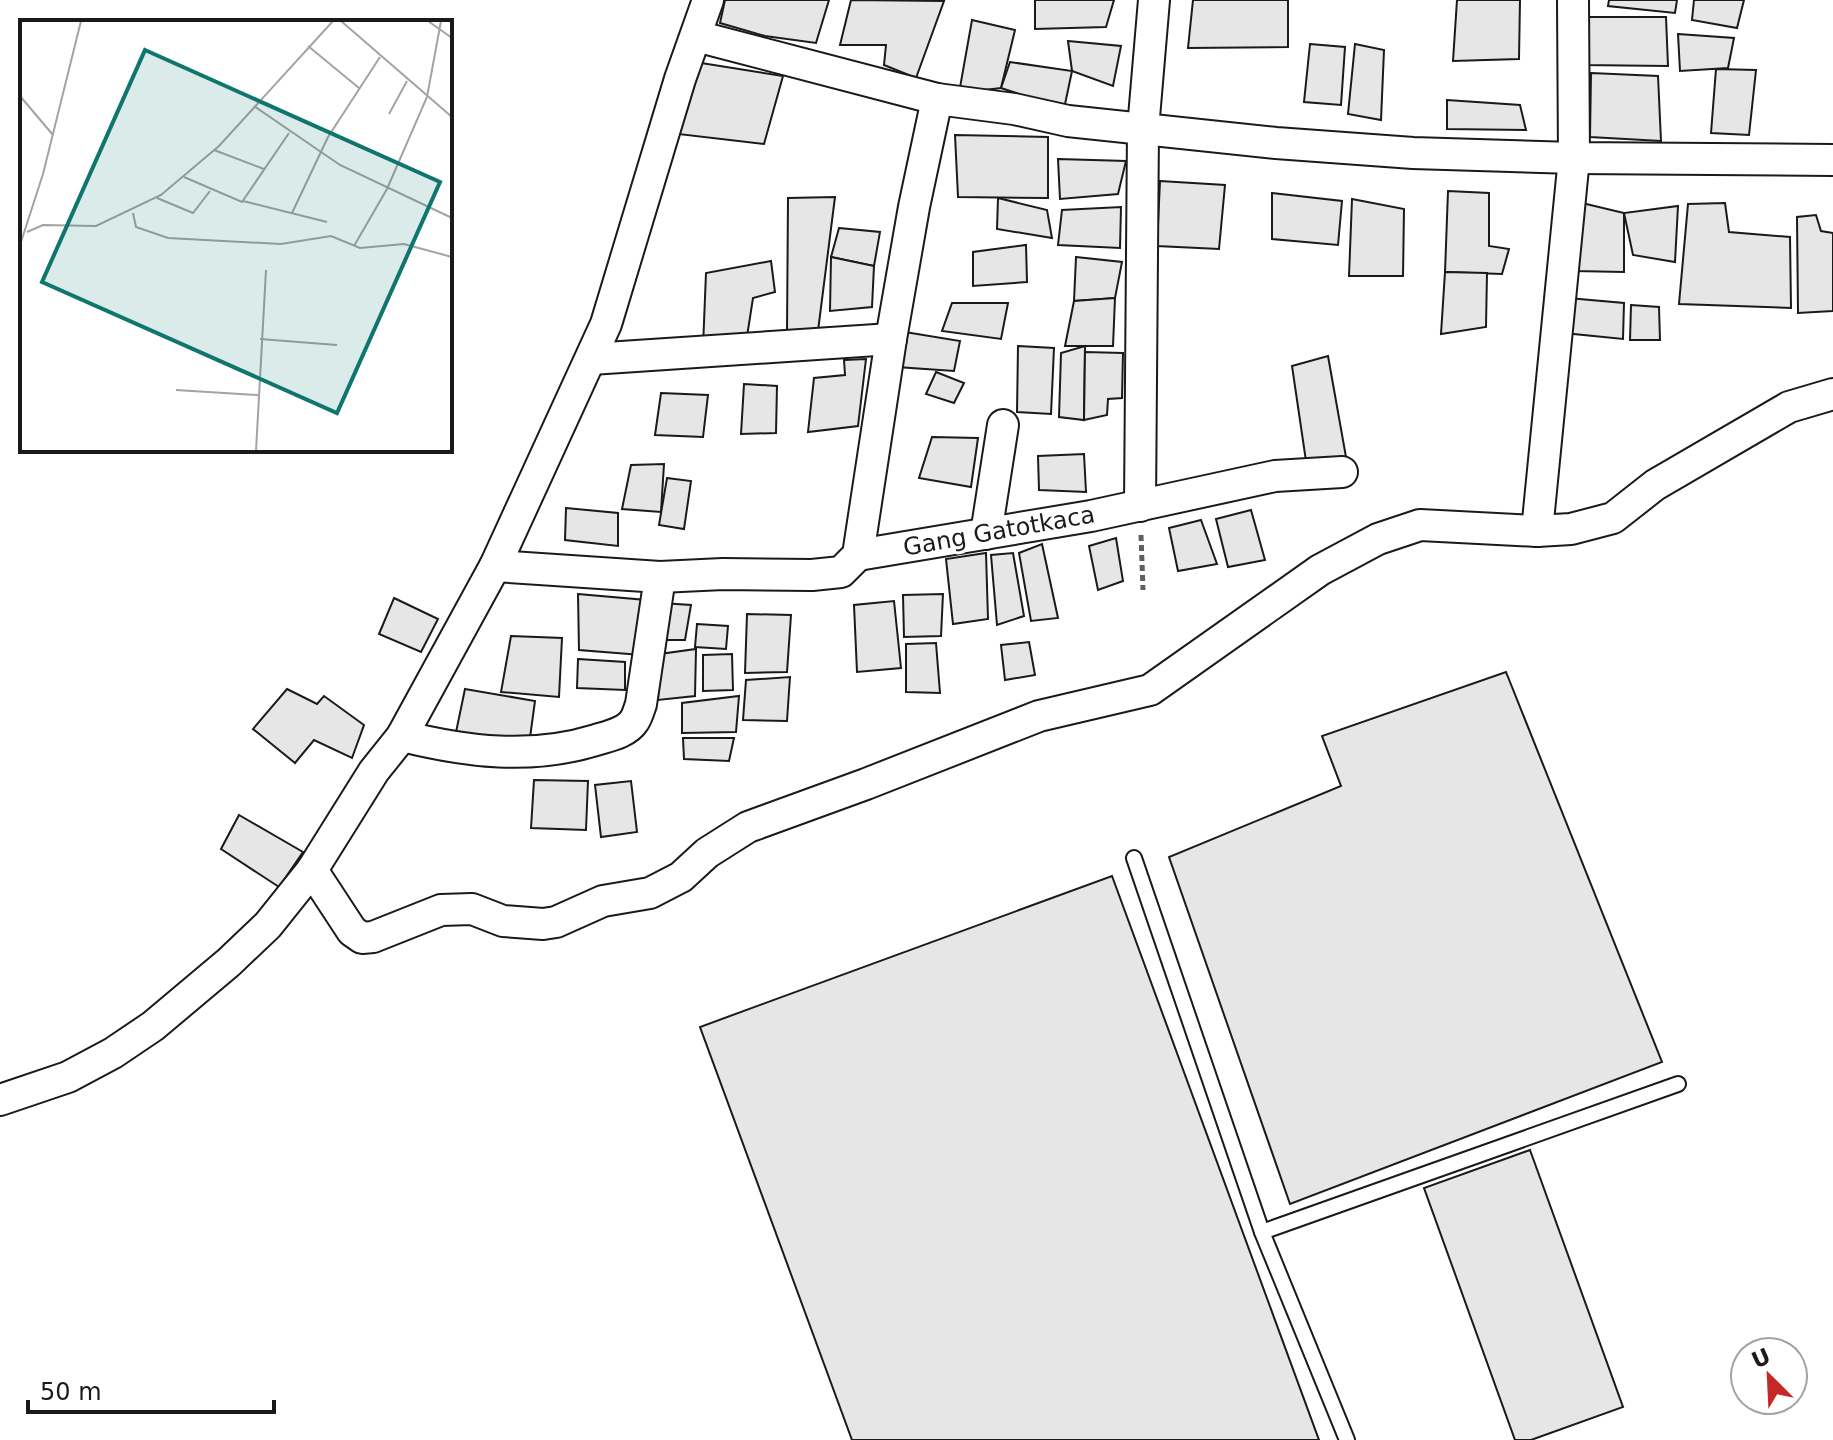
<svg xmlns="http://www.w3.org/2000/svg" width="1833" height="1440" font-family="'DejaVu Sans',sans-serif">
  <style>
    .building { fill: #e6e6e6; stroke: #1a1a1a; stroke-width: 2 }
    .lines { fill: none; stroke-linecap: round; stroke-linejoin: round }
    .service-casing { stroke: #1a1a1a; stroke-width: 18 }
    .minor-casing { stroke: #1a1a1a; stroke-width: 34 }
    .path { stroke: #5f5f5f; stroke-width: 5; stroke-dasharray: 6 4; stroke-linecap: butt }
    .service { stroke: #fff; stroke-width: 14 }
    .minor { stroke: #fff; stroke-width: 30 }
    .labels { text-anchor: middle; dominant-baseline: central; stroke-width: 6; stroke-linejoin: round; paint-order: stroke }
    .street-label { font-size: 24px; fill: #1a1a1a; stroke: #fff }
    .inset-road { fill: none; stroke: #a3a3a3; stroke-width: 2 }
    .view { fill: #0f766e; fill-opacity: 0.15; stroke: #0f766e; stroke-width: 4 }
    .inset-edge { fill: none; stroke: #1a1a1a; stroke-width: 4 }
  </style>
  <rect width="100%" height="100%" fill="#fff"/>
  <g class="building">
    <path d="M725 0H829L816 43 765 36 720 23Z"/>
    <path d="M851 0 944 1 916 78 884 65 886 45H840Z"/>
    <path d="M1035 0H1114L1106 27 1035 29Z"/>
    <path d="M1193 0H1288V47L1188 48Z"/>
    <path d="M1457 0H1520L1519 59 1453 61Z"/>
    <path d="M1609 0H1677L1675 13 1608 6Z"/>
    <path d="M1694 0H1744L1737 28 1692 20Z"/>
    <path d="M1586 17H1666L1668 66 1581 65Z"/>
    <path d="M972 20 1015 30 1001 88 959 93Z"/>
    <path d="M1678 34 1734 38 1728 68 1680 71Z"/>
    <path d="M1068 41 1121 46 1113 86 1072 71Z"/>
    <path d="M1310 44 1345 47 1341 105 1304 102Z"/>
    <path d="M1355 44 1384 50 1381 120 1348 114Z"/>
    <path d="M695 62 783 76 764 144 678 134Z"/>
    <path d="M1010 62 1072 71 1064 109 1001 88Z"/>
    <path d="M1716 69 1756 70 1749 135 1711 133Z"/>
    <path d="M1591 73 1658 76 1661 141 1590 137Z"/>
    <path d="M1447 100 1520 105 1526 130 1447 129Z"/>
    <path d="M955 135 1048 137V198L958 197Z"/>
    <path d="M1058 159 1126 161 1118 194 1060 199Z"/>
    <path d="M1160 181 1225 185 1219 249 1157 246Z"/>
    <path d="M1448 191 1489 193V246L1509 249 1502 274 1445 272Z"/>
    <path d="M1272 193 1342 201 1338 245 1272 239Z"/>
    <path d="M835 197 818 331 787 332 788 198Z"/>
    <path d="M998 198 1047 210 1052 238 997 229Z"/>
    <path d="M1352 199 1404 209 1403 276H1349Z"/>
    <path d="M1582 203 1624 213V272L1574 271Z"/>
    <path d="M1725 203 1729 232 1790 237 1791 308 1679 304 1688 204Z"/>
    <path d="M1678 206 1675 262 1633 255 1624 213Z"/>
    <path d="M1121 207 1120 248 1058 245 1062 210Z"/>
    <path d="M1816 215 1821 231 1833 233V311L1798 313 1797 217Z"/>
    <path d="M839 228 880 232 874 266 831 257Z"/>
    <path d="M1026 245 1027 282 973 286V252Z"/>
    <path d="M831 257 874 266 872 307 830 311Z"/>
    <path d="M1076 257 1122 262 1115 298 1074 301Z"/>
    <path d="M771 261 775 292 753 298 746 343 703 347 706 273Z"/>
    <path d="M1445 272 1487 273 1486 327 1441 334Z"/>
    <path d="M1115 298 1113 346H1065L1074 301Z"/>
    <path d="M1568 298 1624 303 1623 339 1564 333Z"/>
    <path d="M952 303H1008L1001 339 942 331Z"/>
    <path d="M1631 305 1659 307 1660 340H1630Z"/>
    <path d="M905 332 960 341 954 371 897 367Z"/>
    <path d="M1018 346 1054 348 1051 414 1017 412Z"/>
    <path d="M1085 346 1084 420 1059 417 1061 353Z"/>
    <path d="M1085 352 1123 353 1122 398 1108 399 1107 415 1084 420Z"/>
    <path d="M1328 356 1346 457 1307 468 1292 366Z"/>
    <path d="M866 359 858 426 808 432 814 378 845 375 844 360Z"/>
    <path d="M936 372 964 383 954 403 926 394Z"/>
    <path d="M744 384 777 386 776 433 741 434Z"/>
    <path d="M661 393 708 395 703 437 655 435Z"/>
    <path d="M932 437 978 438 971 487 919 478Z"/>
    <path d="M1084 454 1086 492 1039 490 1038 456Z"/>
    <path d="M664 464 661 512 622 509 631 465Z"/>
    <path d="M667 478 691 481 684 529 659 525Z"/>
    <path d="M566 508 618 513V546L565 540Z"/>
    <path d="M1251 510 1265 560 1228 567 1216 519Z"/>
    <path d="M1201 520 1217 564 1178 571 1169 528Z"/>
    <path d="M1116 538 1123 581 1098 590 1089 546Z"/>
    <path d="M1042 544 1058 618 1031 621 1019 553Z"/>
    <path d="M986 553 988 619 953 624 946 559Z"/>
    <path d="M1013 553 1024 616 997 625 991 555Z"/>
    <path d="M578 594 646 600 641 655 579 650Z"/>
    <path d="M943 594 941 636 904 637 903 595Z"/>
    <path d="M394 598 438 619 421 652 379 634Z"/>
    <path d="M894 601 901 668 857 672 854 605Z"/>
    <path d="M661 603 691 605 685 640H658Z"/>
    <path d="M747 614 791 615 787 672 745 673Z"/>
    <path d="M697 624 728 626 726 649 695 647Z"/>
    <path d="M511 636 562 638 559 697 501 692Z"/>
    <path d="M1029 642 1035 675 1005 680 1001 645Z"/>
    <path d="M936 643 940 693 906 692V644Z"/>
    <path d="M696 649 695 696 658 700 660 654Z"/>
    <path d="M732 654 733 690 703 691V655Z"/>
    <path d="M578 659 625 662V690L577 688Z"/>
    <path d="M1506 672 1662 1062 1290 1204 1169 857 1341 786 1322 736Z"/>
    <path d="M790 677 787 721 743 720 746 680Z"/>
    <path d="M287 689 317 704 324 696 364 725 352 758 314 740 295 763 253 729Z"/>
    <path d="M465 689 535 701 529 745 455 737Z"/>
    <path d="M739 696 736 732 682 733V703Z"/>
    <path d="M683 738H734L729 761 684 759Z"/>
    <path d="M534 780 588 781 586 830 531 828Z"/>
    <path d="M631 781 637 832 601 837 595 785Z"/>
    <path d="M239 815 303 852 279 887 221 849Z"/>
    <path d="M1112 876 1319 1440H852L700 1027Z"/>
    <path d="M1530 1150 1623 1407 1531 1440H1515L1424 1188Z"/>
  </g>
  <g class="lines">
    <defs>
      <g id="service">
        <path d="M1134 858 1262 1232 1347 1440"/>
        <path d="M1262 1232 1678 1084"/>
      </g>
      <g id="minor">
        <path d="M696 36 937 99 1014 109 1068 121 1276 143 1413 153 1574 158 1833 160"/>
        <path d="M591 359 891 339"/>
        <path d="M1140 506 1143 129 1154 0"/>
        <path d="M1537 531 1574 158 1573 0"/>
        <path d="M986 534 1003 425"/>
        <path d="M858 555 1091 516 1275 476 1342 472"/>
        <path d="M495 566 660 577 723 574 812 575 841 572 858 555 891 339 914 207 937 99"/>
        <path d="M402 736C467 752 531 760 596 740 609 736 626 733 634 721 637 717 639 710 641 704L660 577"/>
        <path d="M312 870 352 931 362 938 373 937 441 910 472 909 503 921 543 924 556 922 603 901 650 893 681 877 707 853 748 827 866 784 1039 716 1150 690 1320 570 1378 539 1420 525 1537 531 1571 529 1613 518 1655 485 1789 407 1833 394"/>
        <path d="M0 1100 68 1077 113 1053 153 1026 228 963 268 925 312 870 374 771 402 736 495 566 606 324 680 79 708 0"/>
      </g>
    </defs>
    <use href="#service" class="service-casing"/>
    <use href="#minor" class="minor-casing"/>
    <path class="path" d="M1141 535 1143 590"/>
    <use href="#service" class="service"/>
    <use href="#minor" class="minor"/>
  </g>
  <g class="labels">
    <g class="street-label">
      <text transform="translate(999 531) rotate(-10)">Gang Gatotkaca</text>
    </g>
  </g>
  <g transform="translate(20 20)">
    <rect width="432" height="432" fill="#fff"/>
    <path class="inset-road" d="M321 1 432 97M408 1 432 18M288 26 339 68M0 76 33 115M234 86 320 145 432 198M369 94 387 61M194 130 244 149M164 157 222 182 269 113M137 178 173 193 190 171M223 181 307 202M113 193 116 207 148 218 261 224 311 216 340 228 384 224 432 237M272 193 308 117 360 37M7 212 23 205 76 206 141 175 199 126 313 1M0 225 23 154 61 1M334 226 367 169 407 77 421 1M240 319 317 325M156 370 238 375M236 431 246 250"/>
    <path class="view" d="M125 30 420 162 317 393 22 262Z"/>
    <rect width="432" height="432" class="inset-edge"/>
  </g>
  <g transform="translate(1769 1376) rotate(336)"><circle r="38" fill="#ffffff" stroke="#a3a3a3" stroke-width="2"/>
  <path d="M0-6L14 30L0 20L-14 30Z" fill="#c62828"/>
  <text y="-12" font-size="22" font-weight="bold" text-anchor="middle" fill="#1a1a1a">U</text>
  </g>
  <path d="M28 1400v12h246v-12" fill="none" stroke="#1a1a1a" stroke-width="4"/>
  <text x="40" y="1400" font-size="24" fill="#1a1a1a" stroke="#ffffff" stroke-width="6" paint-order="stroke">50 m</text>
</svg>
